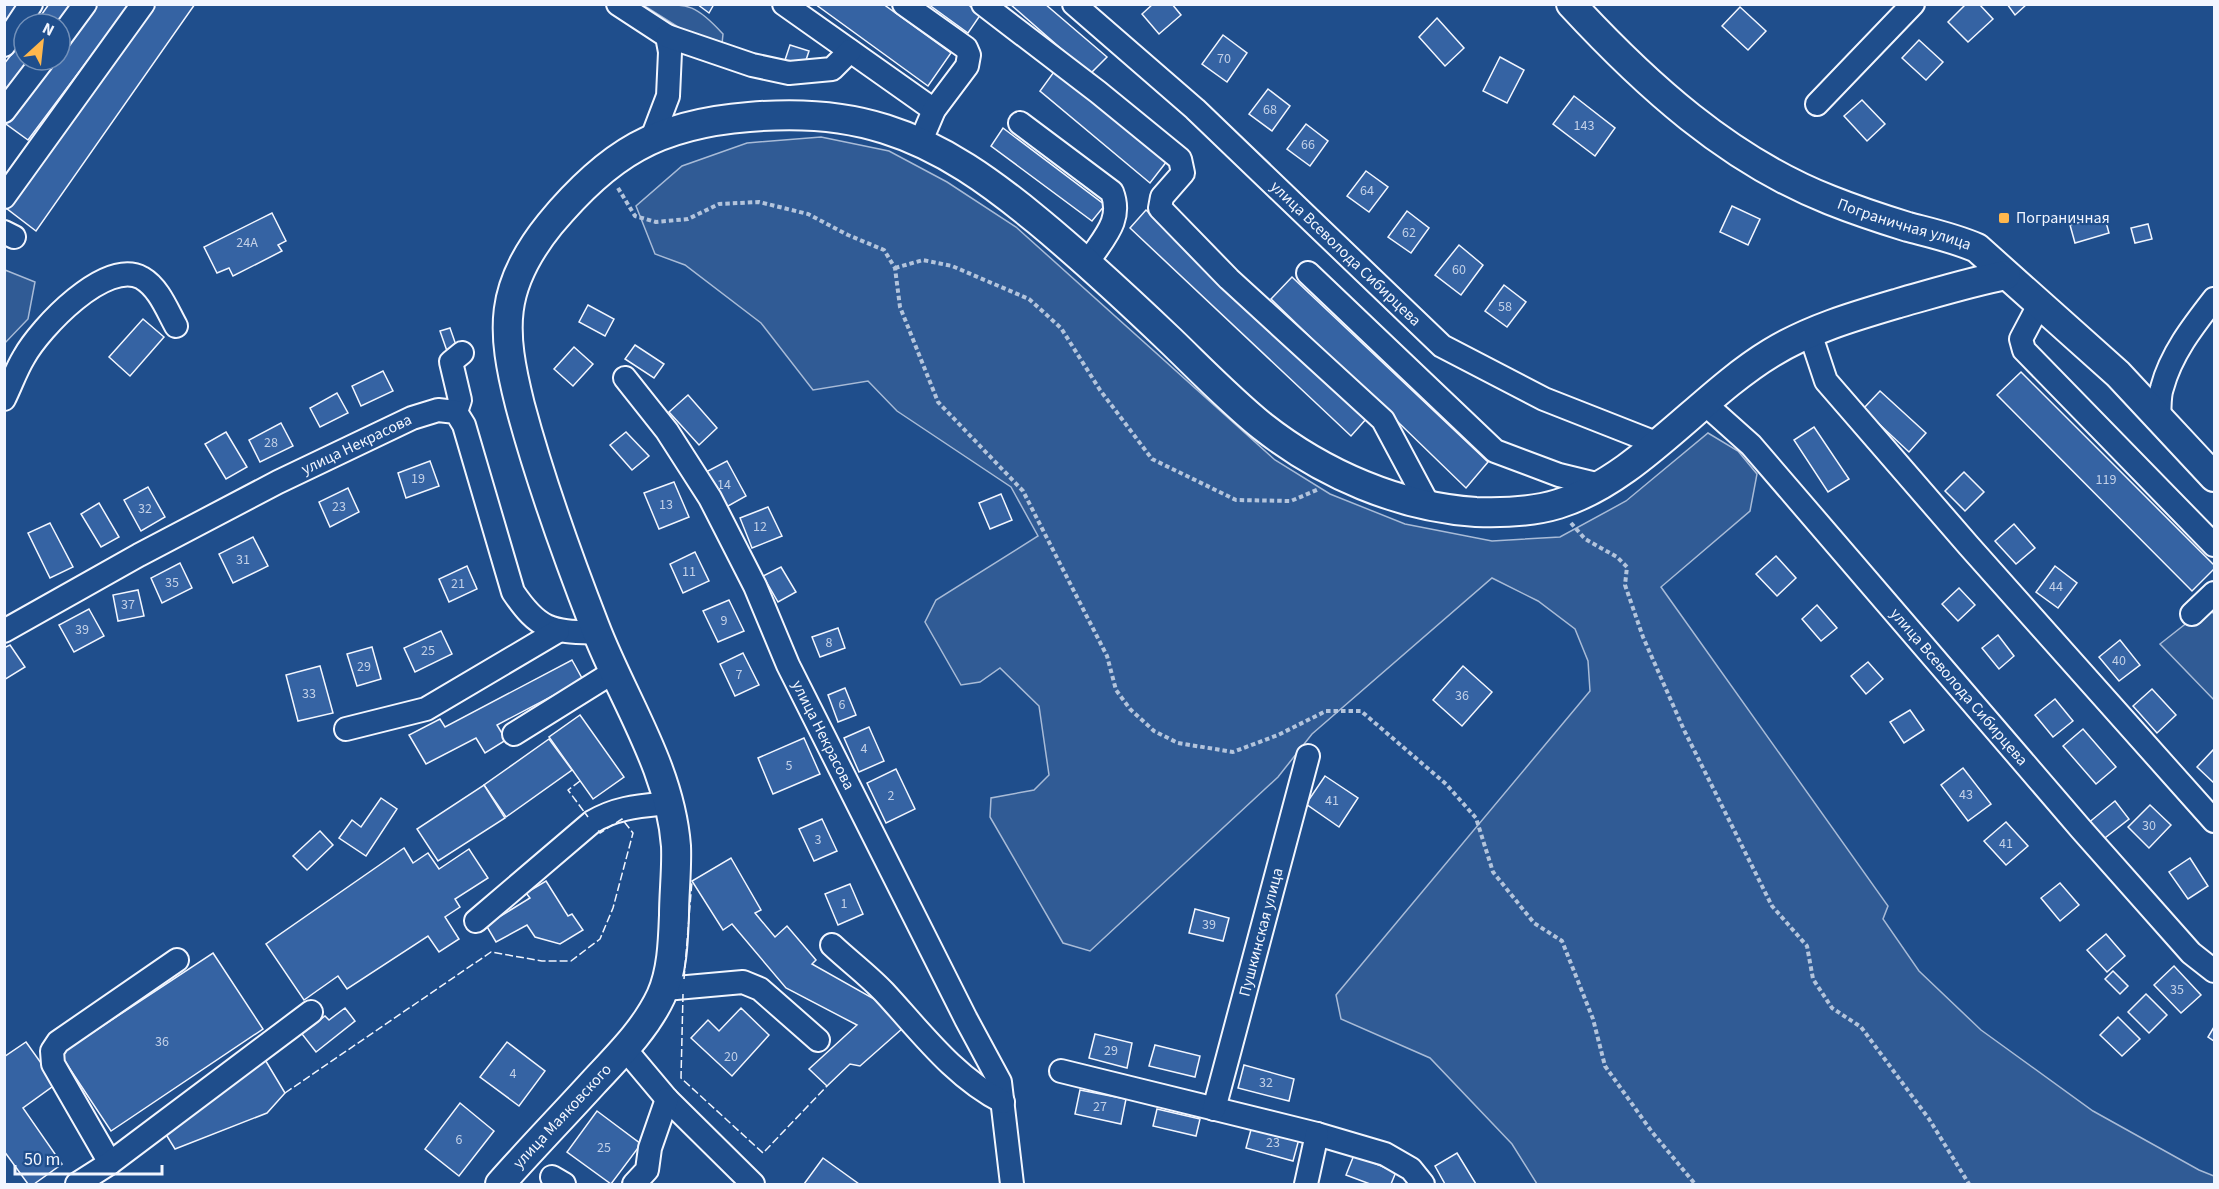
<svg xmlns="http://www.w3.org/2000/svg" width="2219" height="1189" font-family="'Source Sans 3',sans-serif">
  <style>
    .green { fill: #305b95; stroke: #a8bbd7; stroke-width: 1.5 }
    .building { fill: #3563a3; stroke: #f2f6ff; stroke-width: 1.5 }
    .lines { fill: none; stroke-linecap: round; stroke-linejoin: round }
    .minor-casing { stroke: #f2f6ff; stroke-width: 26 }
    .major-casing { stroke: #f2f6ff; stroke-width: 32 }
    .path { stroke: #b3c4dc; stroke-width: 4; stroke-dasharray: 4.5 3; stroke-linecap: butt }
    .minor { stroke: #1f4e8c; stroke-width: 22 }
    .major { stroke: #1f4e8c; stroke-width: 28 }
    .fence { stroke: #f2f6ff; stroke-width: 1.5; stroke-dasharray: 8 3; stroke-linecap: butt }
    .poi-dot { fill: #ffb74d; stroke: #1f4e8c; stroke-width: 2 }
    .labels { text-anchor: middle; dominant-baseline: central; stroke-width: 4.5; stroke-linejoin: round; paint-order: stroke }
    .number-label { font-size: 14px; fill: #c3d1e8 }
    .poi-label { font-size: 16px; fill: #f2f6ff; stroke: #1f4e8c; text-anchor: start }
    .street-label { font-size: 16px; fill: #f2f6ff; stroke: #1f4e8c }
  </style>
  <rect width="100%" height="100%" fill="#1f4e8c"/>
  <g class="green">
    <path d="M643 5C687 5 692 0 723 34L722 44 686 32Z"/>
    <path d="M821 137 889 151 947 182 1016 227 1275 460 1330 494 1405 524 1492 541 1560 537 1626 501 1708 433 1738 451 1757 474 1750 511 1661 587 1888 906 1883 919 1919 971 1981 1030 2093 1111 2199 1170 2214 1176V1184H1537L1512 1144 1430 1058 1341 1019 1336 995 1590 691 1588 661 1575 629 1538 601 1492 578 1312 734 1278 777 1090 951 1063 943 990 817 991 798 1034 790 1049 775 1039 706 1000 668 980 682 961 685 925 622 936 600 1038 536 1011 487 897 411 868 381 813 390 761 323 685 265 655 254 636 206 682 166 747 143Z"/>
    <path d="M5 270 35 282 28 319 5 343Z"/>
    <path d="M2207 607 2214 614V700L2160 644Z"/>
  </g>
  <g class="building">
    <path d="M4 4H18L4 28Z"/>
    <path d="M49 4H76L60 24H35Z"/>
    <path d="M96 4H130L28 140 6 124 54 60H60V52Z"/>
    <path d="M152 4H195L36 231 6 208Z"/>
    <path d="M697 4H714L709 13Z"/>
    <path d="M815 4H883L951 53 928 86Z"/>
    <path d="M928 4H967L981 14 968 33Z"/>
    <path d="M1010 4H1045L1107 57 1090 74Z"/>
    <path d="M1153 4H1172L1181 15 1159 34 1142 14Z"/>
    <path d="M1966 4H1979L1993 19 1968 42 1948 22Z"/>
    <path d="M2007 4H2027L2015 15Z"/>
    <path d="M1740 7 1766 31 1748 50 1722 26Z"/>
    <path d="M1437 18 1464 48 1445 66 1419 37Z"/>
    <path d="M1223 35 1247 53 1227 82 1202 64Z"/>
    <path d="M24 38V60H35L4 97V64Z"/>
    <path d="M1919 40 1943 62 1926 80 1902 58Z"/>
    <path d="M790 45 809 51 804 66 785 60Z"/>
    <path d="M1500 57 1524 70 1507 103 1483 91Z"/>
    <path d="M1056 69 1167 161 1150 183 1040 91Z"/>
    <path d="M1268 89 1290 106 1272 131 1249 114Z"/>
    <path d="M1574 96 1615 128 1595 156 1553 124Z"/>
    <path d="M1862 100 1885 124 1867 141 1844 116Z"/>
    <path d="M1306 124 1328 141 1310 166 1287 149Z"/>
    <path d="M1003 128 1105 205 1092 221 991 146Z"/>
    <path d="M1366 171 1388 187 1369 212 1347 196Z"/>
    <path d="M1732 206 1760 219 1748 245 1720 232Z"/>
    <path d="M1146 210 1367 418 1351 436 1130 228Z"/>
    <path d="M1407 211 1429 228 1411 253 1388 237Z"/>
    <path d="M272 213 286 241 278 245 282 251 233 276 229 268 217 273 204 247Z"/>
    <path d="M2104 215 2109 233 2075 243 2070 225Z"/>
    <path d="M2148 224 2152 239 2135 243 2131 228Z"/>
    <path d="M1459 245 1483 265 1461 295 1435 275Z"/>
    <path d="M1292 277 1488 462 1466 488 1271 299Z"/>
    <path d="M1504 285 1526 302 1507 327 1485 311Z"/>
    <path d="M588 305 614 319 605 336 579 322Z"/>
    <path d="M143 319 164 337 130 376 109 357Z"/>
    <path d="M450 328 457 348 447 351 440 331Z"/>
    <path d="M635 345 664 364 654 378 625 359Z"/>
    <path d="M574 347 593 364 573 386 554 369Z"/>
    <path d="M383 371 393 391 361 406 352 386Z"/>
    <path d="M2021 372 2214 565V569L2192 591 1997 395Z"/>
    <path d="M1880 391 1926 433 1909 452 1863 409Z"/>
    <path d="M337 393 348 413 320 427 310 408Z"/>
    <path d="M688 395 717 428 699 445 669 412Z"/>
    <path d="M281 423 293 446 260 462 249 440Z"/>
    <path d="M1814 427 1849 479 1828 492 1794 440Z"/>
    <path d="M226 432 247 467 226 479 205 444Z"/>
    <path d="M626 432 649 456 632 470 610 445Z"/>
    <path d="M430 461 439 486 406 498 398 473Z"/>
    <path d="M727 461 746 496 721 510 702 474Z"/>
    <path d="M1964 472 1984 492 1965 511 1945 491Z"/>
    <path d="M674 482 689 517 659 529 644 493Z"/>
    <path d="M148 487 165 517 141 531 124 500Z"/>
    <path d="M348 488 359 512 330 527 319 502Z"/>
    <path d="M1001 494 1012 520 990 529 979 503Z"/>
    <path d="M99 503 119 537 101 547 81 514Z"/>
    <path d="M768 507 782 536 752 548 740 518Z"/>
    <path d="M50 523 73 567 50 578 28 533Z"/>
    <path d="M2014 524 2035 548 2016 564 1995 541Z"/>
    <path d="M253 537 268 566 233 583 219 554Z"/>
    <path d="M695 552 709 581 683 593 670 564Z"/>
    <path d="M1776 556 1796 578 1777 596 1756 574Z"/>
    <path d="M180 563 192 588 162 603 151 578Z"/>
    <path d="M467 566 477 589 449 602 439 579Z"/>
    <path d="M2055 566 2077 583 2058 608 2036 592Z"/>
    <path d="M781 567 796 592 778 602 763 576Z"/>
    <path d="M1959 588 1975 605 1958 621 1942 604Z"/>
    <path d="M138 590 144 616 118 621 113 595Z"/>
    <path d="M729 600 744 631 718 642 703 611Z"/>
    <path d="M1817 605 1837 628 1821 641 1802 619Z"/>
    <path d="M89 609 104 636 74 652 59 625Z"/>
    <path d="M838 628 845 648 820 657 812 637Z"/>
    <path d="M441 631 452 654 415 672 404 648Z"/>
    <path d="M1998 635 2014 656 1999 669 1982 648Z"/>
    <path d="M2120 640 2140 665 2119 681 2099 657Z"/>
    <path d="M10 645 25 667 4 680V648Z"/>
    <path d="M372 647 381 679 357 686 347 654Z"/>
    <path d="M743 653 759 685 735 696 720 664Z"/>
    <path d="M572 660 583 680 497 725 506 740 485 753 476 738 426 764 409 735 440 719 445 727Z"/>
    <path d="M1868 662 1883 679 1866 694 1851 676Z"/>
    <path d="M320 666 333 713 298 721 286 675Z"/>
    <path d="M1463 666 1492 692 1462 726 1433 700Z"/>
    <path d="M845 688 856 715 838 722 828 695Z"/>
    <path d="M2152 689 2176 715 2157 733 2133 706Z"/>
    <path d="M2055 699 2073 721 2053 737 2035 715Z"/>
    <path d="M1910 710 1924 730 1904 743 1890 722Z"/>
    <path d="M580 715 624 777 593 799 549 737Z"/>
    <path d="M869 727 884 761 859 772 844 738Z"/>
    <path d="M2083 729 2116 767 2096 784 2063 746Z"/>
    <path d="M804 738 820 774 773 794 758 758Z"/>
    <path d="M549 739 572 770 506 817 484 785Z"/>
    <path d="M2214 749V783L2197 767Z"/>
    <path d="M1963 768 1991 804 1968 821 1941 785Z"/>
    <path d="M896 769 915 809 886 823 867 783Z"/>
    <path d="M1325 776 1358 798 1339 827 1306 804Z"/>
    <path d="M484 785 505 818 438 861 417 829Z"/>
    <path d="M381 798 397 809 366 856 339 838 352 820 361 827Z"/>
    <path d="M2115 801 2129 819 2101 841 2087 824Z"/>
    <path d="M2150 805 2171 825 2149 848 2128 827Z"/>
    <path d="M822 819 837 851 814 861 799 829Z"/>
    <path d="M2006 822 2028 846 2006 865 1984 841Z"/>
    <path d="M320 831 333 845 307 870 293 856Z"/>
    <path d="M404 848 413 863 428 853 439 869 469 849 488 878 455 899 460 907 445 917 459 939 439 952 428 936 347 989 338 976 304 1000 266 944Z"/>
    <path d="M731 858 761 910 755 913 775 937 787 926 816 960 812 964 876 1000 903 1028 860 1066 850 1064 827 1086 809 1069 857 1025 786 988 732 924 723 930 692 881Z"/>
    <path d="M2190 858 2208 886 2188 899 2169 872Z"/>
    <path d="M546 881 568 916 572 914 583 930 560 944 535 937 527 925 496 942 486 925 530 898 526 893Z"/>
    <path d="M2060 883 2079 905 2060 921 2041 898Z"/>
    <path d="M850 884 863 914 838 925 825 894Z"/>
    <path d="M1195 909 1229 918 1223 941 1189 933Z"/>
    <path d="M2106 934 2125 956 2107 972 2087 950Z"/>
    <path d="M213 953 263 1029 111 1131 60 1054Z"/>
    <path d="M2174 966 2201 995 2181 1013 2154 985Z"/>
    <path d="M2113 971 2128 986 2120 994 2105 979Z"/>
    <path d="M2146 994 2167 1015 2149 1033 2128 1012Z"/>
    <path d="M345 1008 355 1021 316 1052 302 1034 325 1016 329 1020Z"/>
    <path d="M741 1008 769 1035 732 1076 691 1038 708 1020 719 1031Z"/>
    <path d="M2118 1017 2140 1039 2122 1056 2100 1035Z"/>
    <path d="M2214 1027V1041L2208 1037Z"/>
    <path d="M1095 1034 1132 1043 1127 1068 1089 1058Z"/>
    <path d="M26 1042 56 1084 23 1108 62 1164 34 1184H28L4 1151V1057Z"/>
    <path d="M507 1042 545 1071 519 1106 480 1077Z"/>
    <path d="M1155 1045 1200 1056 1195 1077 1149 1066Z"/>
    <path d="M264 1058 285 1093 267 1113 175 1149 162 1128Z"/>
    <path d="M1244 1065 1294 1079 1289 1101 1238 1088Z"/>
    <path d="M1080 1090 1126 1099 1121 1124 1075 1114Z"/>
    <path d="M460 1103 494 1131 459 1176 425 1149Z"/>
    <path d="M1157 1109 1200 1119 1196 1136 1153 1126Z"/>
    <path d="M597 1111 641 1144 611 1184 567 1152Z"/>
    <path d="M1252 1126 1299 1139 1293 1161 1246 1148Z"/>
    <path d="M1457 1153 1476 1184H1445L1435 1166Z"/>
    <path d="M1354 1155 1396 1172 1391 1184H1370L1346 1175Z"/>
    <path d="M823 1158 859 1184H804Z"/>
  </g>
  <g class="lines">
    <defs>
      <g id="minor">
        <path d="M618 4 667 36 670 52 668 96 652 138"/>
        <path d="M784 4 934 110"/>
        <path d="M904 4 966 48 969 55 967 66 934 110 920 143"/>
        <path d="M983 4 1098 92 1180 159 1183 173 1162 197 1160 208 1229 279 1383 420 1429 506"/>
        <path id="s1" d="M1074 4 1195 109 1442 346 1544 399 1656 443"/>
        <path d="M667 36 752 65 789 73 832 69 850 51"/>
        <path d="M60 38 85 4"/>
        <path d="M4 45 31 4"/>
        <path d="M1817 104 1913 4"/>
        <path d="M4 111 43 60"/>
        <path d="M1020 123 1112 192C1123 221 1103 238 1088 262"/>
        <path d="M4 197 143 4"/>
        <path d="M4 232 14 237"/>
        <path d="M1308 273 1495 451 1559 475 1600 485"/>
        <path d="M2040 303 2021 339 2024 350 2214 545"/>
        <path d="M1810 333 1826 381 1969 546 2214 821"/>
        <path id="s2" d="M625 378 667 431 710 498 755 586 788 665 966 1019 1000 1082 1012 1184"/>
        <path d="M4 399C11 385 16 370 24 357 40 328 106 258 142 278 159 288 167 310 176 326"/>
        <path id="s3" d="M1704 403 1751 445 2081 829 2191 953 2214 971"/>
        <path d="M456 412 460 400 451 362 462 353"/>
        <path d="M2159 416C2160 407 2159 396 2162 388 2171 354 2193 326 2214 299"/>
        <path d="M2192 614 2214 593"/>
        <path id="s4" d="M4 631 139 555 278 482 412 418 438 410 456 412 464 425 513 592C540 632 552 631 598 633"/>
        <path d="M346 729 426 709 558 631"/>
        <path d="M514 734 615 671"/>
        <path d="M476 921 592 822C617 807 641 806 669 803"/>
        <path d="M832 945C849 961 868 975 884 992 921 1032 954 1077 1003 1102"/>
        <path d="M665 989 743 982 760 989 818 1040"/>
        <path d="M625 1049 667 1099 753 1184"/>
        <path d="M1061 1071 1317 1134 1385 1154 1411 1169 1423 1184"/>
        <path id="s5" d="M1214 1109 1308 756"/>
        <path d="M110 1163 53 1064 52 1051 58 1042 177 960"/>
        <path d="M552 1177 564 1184"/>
        <path d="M77 1184 110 1163 311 1012"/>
        <path d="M634 1184 647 1170 650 1148 667 1099"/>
        <path d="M1306 1184 1317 1134"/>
      </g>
      <g id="major">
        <path id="s6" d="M1571 4C1645 84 1728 160 1830 200 1855 210 1882 219 1908 227 1931 233 1954 238 1977 248L2118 374 2214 477"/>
        <path id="s7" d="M500 1184C530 1150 562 1117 593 1083 618 1056 645 1030 661 996 672 972 673 942 674 915 674 893 677 869 676 846 670 767 623 700 595 627 567 555 540 480 520 405 501 330 499 287 550 224 608 154 657 124 749 117 794 113 842 115 885 129 943 147 992 183 1038 221 1084 259 1128 300 1171 341 1201 370 1230 400 1262 426 1323 474 1399 507 1476 512 1504 513 1532 512 1558 504 1637 480 1700 396 1771 353 1810 329 1855 316 1899 303 1935 293 1970 282 2006 275"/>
      </g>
    </defs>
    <use href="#minor" class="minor-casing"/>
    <use href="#major" class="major-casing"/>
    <g class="path">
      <path d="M618 188 635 216 656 222 688 219 719 204 759 202 808 214 848 235 884 250 895 268 900 307 938 402 1023 491 1107 656 1116 690 1130 709 1154 731 1178 743 1233 752 1278 735 1326 711H1361L1446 784 1476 818 1493 872 1534 923 1562 941 1593 1019 1605 1066 1652 1132 1695 1184"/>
      <path d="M895 268 923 260 952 266 1029 299 1061 328 1100 390 1152 459 1236 500 1291 501 1319 489"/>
      <path d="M1571 523 1585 539 1617 557 1627 567 1625 585 1643 637 1684 730 1772 906 1807 946 1813 979 1832 1008 1861 1027 1929 1119 1969 1184"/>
    </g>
    <use href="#minor" class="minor"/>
    <use href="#major" class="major"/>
    <g class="fence">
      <path d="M580 781 568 790 588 817"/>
      <path d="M684 979 692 881"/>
      <path d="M683 994 681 1078 763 1153 827 1086"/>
      <path d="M285 1093 491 952 542 961H571L600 939 613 908 633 833 622 819 600 833 597 828"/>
    </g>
  </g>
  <rect class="poi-dot" x="1998" y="212" width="12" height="12" rx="3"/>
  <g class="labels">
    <g class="number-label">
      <text x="1224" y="59">70</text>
      <text x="1270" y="110">68</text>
      <text x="1584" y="126">143</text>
      <text x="1308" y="145">66</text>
      <text x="1367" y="191">64</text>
      <text x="1409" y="233">62</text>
      <text x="247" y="243">24А</text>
      <text x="1459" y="270">60</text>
      <text x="1505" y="307">58</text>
      <text x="271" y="443">28</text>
      <text x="418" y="479">19</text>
      <text x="2106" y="480">119</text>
      <text x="724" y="485">14</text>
      <text x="666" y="505">13</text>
      <text x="339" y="507">23</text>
      <text x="145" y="509">32</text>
      <text x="760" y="527">12</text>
      <text x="243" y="560">31</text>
      <text x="689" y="572">11</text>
      <text x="172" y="583">35</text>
      <text x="458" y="584">21</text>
      <text x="2056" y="587">44</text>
      <text x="128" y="605">37</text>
      <text x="724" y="621">9</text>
      <text x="82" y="630">39</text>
      <text x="829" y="643">8</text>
      <text x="428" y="651">25</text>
      <text x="2119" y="661">40</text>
      <text x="364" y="667">29</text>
      <text x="739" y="675">7</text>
      <text x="309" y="694">33</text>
      <text x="1462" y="696">36</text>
      <text x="842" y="705">6</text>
      <text x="864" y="749">4</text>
      <text x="789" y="766">5</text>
      <text x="1966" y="795">43</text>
      <text x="891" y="796">2</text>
      <text x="1332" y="801">41</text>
      <text x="2149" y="826">30</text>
      <text x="818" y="840">3</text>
      <text x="2006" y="844">41</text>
      <text x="844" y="904">1</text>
      <text x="1209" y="925">39</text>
      <text x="2177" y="990">35</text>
      <text x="162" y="1042">36</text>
      <text x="1111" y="1051">29</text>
      <text x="731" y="1057">20</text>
      <text x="513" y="1074">4</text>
      <text x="1266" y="1083">32</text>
      <text x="1100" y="1107">27</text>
      <text x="459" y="1140">6</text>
      <text x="1273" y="1143">23</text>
      <text x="604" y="1148">25</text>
    </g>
    <g class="poi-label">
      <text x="2016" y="218">Пограничная</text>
    </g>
    <g class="street-label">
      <text stroke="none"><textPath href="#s6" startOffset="406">Пограничная улица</textPath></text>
      <text stroke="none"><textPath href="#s1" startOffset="369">улица Всеволода Сибирцева</textPath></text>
      <text stroke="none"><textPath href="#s4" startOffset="399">улица Некрасова</textPath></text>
      <text stroke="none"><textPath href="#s3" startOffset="382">улица Всеволода Сибирцева</textPath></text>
      <text stroke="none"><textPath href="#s2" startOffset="410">улица Некрасова</textPath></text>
      <text stroke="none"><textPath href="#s5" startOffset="183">Пушкинская улица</textPath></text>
      <text stroke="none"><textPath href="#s7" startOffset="92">улица Маяковского</textPath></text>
    </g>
  </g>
  <rect width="2219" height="1189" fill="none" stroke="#f2f6ff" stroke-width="12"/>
  <g transform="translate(42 42) rotate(27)"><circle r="28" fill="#1f4e8c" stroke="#7391ba" stroke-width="1.5"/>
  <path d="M0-4.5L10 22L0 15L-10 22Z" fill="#ffb74d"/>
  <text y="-9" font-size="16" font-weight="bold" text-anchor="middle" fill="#f2f6ff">N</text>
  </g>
  <path d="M15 1165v9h147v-9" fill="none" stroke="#f2f6ff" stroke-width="3"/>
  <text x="24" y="1165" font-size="18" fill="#f2f6ff" stroke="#1f4e8c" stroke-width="4.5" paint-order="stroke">50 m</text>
</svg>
